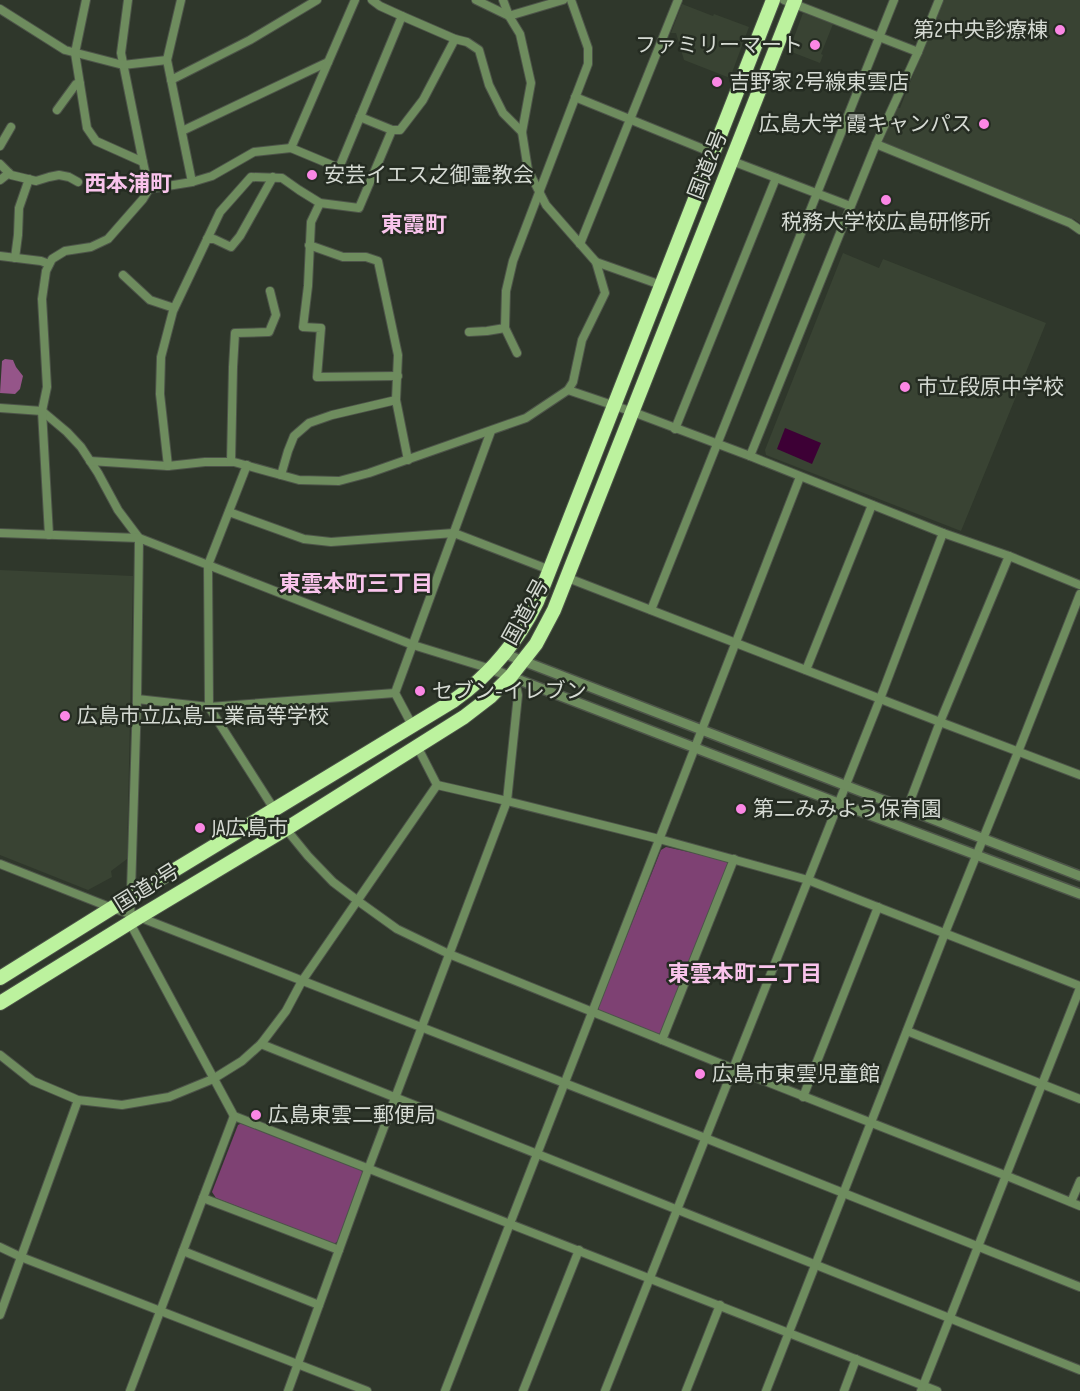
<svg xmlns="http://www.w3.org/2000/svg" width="1080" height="1391" font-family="'Sofia Sans Condensed','Noto Sans JP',sans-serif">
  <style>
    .built { fill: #394333 }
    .green { fill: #7e4173 }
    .forest { fill: #955589 }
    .water { fill: #3d0035 }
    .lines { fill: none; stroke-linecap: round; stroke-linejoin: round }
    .minor-casing { stroke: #4d5449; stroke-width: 10 }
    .tertiary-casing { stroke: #4d5449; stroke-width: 12 }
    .trunk-casing { stroke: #4d5449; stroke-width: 16 }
    .minor { stroke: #6e8c5e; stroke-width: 8 }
    .tertiary { stroke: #6e8c5e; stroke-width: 9 }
    .trunk { stroke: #bcf29e; stroke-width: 14 }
    .poi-dot { fill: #fb87e5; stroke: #252c22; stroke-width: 2 }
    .labels { text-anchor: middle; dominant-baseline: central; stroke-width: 5; stroke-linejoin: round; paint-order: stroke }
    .poi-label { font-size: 21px; fill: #d5dad3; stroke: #252c22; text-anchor: start }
    .street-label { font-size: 21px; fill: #d5dad3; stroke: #252c22 }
    .neighbourhood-label { font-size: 22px; font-weight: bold; fill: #f9c4ec; stroke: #252c22 }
  </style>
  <rect width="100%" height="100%" fill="#2f372b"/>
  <g class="built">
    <path d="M943 0H1080V223L1074 219 884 144 882 139 895 107 900 108Z"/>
    <path d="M682 4 713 16 714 14 749 27 730 78 684 60 676 33H671Z"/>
    <path d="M803 13 833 24 821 54 823 55 820 63 789 51Z"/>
    <path d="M843 253 879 268 883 259 1046 323 961 531 766 455 765 450Z"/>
    <path d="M0 570 133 576 127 859 111 871 112 877 88 890 0 855Z"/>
  </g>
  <g class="green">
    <path d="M666 847 725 860 729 865 661 1033 657 1035 600 1012 598 1008 661 850Z"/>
    <path d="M242 1123 360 1169 363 1173 338 1241 334 1244 216 1198 212 1192 238 1125Z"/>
  </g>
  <path class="forest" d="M5 359 13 360 16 367 23 376 20 389 15 394 0 393 2 361Z"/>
  <path class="water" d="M785 428 821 443 812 464 777 449Z"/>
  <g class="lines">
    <defs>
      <g id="minor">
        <path d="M128 0 121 53 143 162"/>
        <path d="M181 0 167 60 192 182"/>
        <path d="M372 0 380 6 402 16 455 39 467 42 479 50 489 85 503 113 522 132"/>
        <path d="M476 0 509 16 563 0"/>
        <path d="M503 0 509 16 520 34 531 83 522 132 528 170 546 205 596 262 661 285"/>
        <path d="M784 0 918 52"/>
        <path d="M0 9 65 50 123 65 167 60"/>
        <path d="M171 80 250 40 317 0"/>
        <path d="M575 97 713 153"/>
        <path d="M57 110 76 84H80"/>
        <path d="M360 117 392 130H400L423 100 455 39"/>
        <path d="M182 131 328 62"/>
        <path d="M876 144 1070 223 1080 230"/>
        <path d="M0 146 11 127"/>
        <path d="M291 148 355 0"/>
        <path d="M732 161 850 206"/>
        <path d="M0 164 11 175 36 181 49 177 59 175 69 177 78 182"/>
        <path d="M0 180 9 173"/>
        <path d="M149 189 192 182 212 176 254 152 291 148 339 168 402 16"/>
        <path d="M320 203 311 222 308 286 303 327 321 328 317 377 398 376"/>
        <path d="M207 239H214L231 247 240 236 273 177"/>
        <path d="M580 244 678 0"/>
        <path d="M309 245 343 257H366L378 261 398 355 396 400 408 460"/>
        <path d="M0 256 41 261 49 264"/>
        <path d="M15 258 18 235 19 208 29 179"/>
        <path d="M123 275 150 300 174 308"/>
        <path d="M469 332 487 331 505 328"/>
        <path d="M517 353 505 328 506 291 513 261 588 64V48L571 0"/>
        <path d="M568 390 633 412 750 456 943 533 1009 556 1080 585"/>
        <path d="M0 408 42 411 67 432 81 447 98 473 118 510 139 538 137 699 130 923 234 1116 937 1391"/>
        <path d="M675 429 776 178"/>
        <path d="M750 456 876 144 918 52 939 0"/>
        <path d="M90 461 168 466 205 462H234L299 480 339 481 369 473 526 418 568 390 573 382 582 340 605 293 596 262"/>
        <path d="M231 462 233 367 235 333 269 332 276 315 270 291"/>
        <path d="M247 465 208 565 209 707 274 809"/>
        <path d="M168 466 160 394 161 357 173 311 220 212 251 177 282 178 299 190 320 203 359 208 392 130"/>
        <path d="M281 475 288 451 294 436 309 423 332 415 396 400"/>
        <path d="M229 512 304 539 331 542 454 533 550 570"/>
        <path d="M0 533 139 538 413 645 491 669"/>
        <path d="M49 535 42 411 47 387 42 299 46 271 52 259 65 251 91 247 108 239 143 199 149 189 143 162 96 141 87 128 75 53 86 0"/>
        <path d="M568 578 940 722 1080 775"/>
        <path d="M651 610 894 0"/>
        <path d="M806 670 872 505"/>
        <path d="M137 699 209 707 395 693"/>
        <path d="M412 725 395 693 491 431"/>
        <path d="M437 785 507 801 659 839 808 880 1080 986"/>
        <path d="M907 809 940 722 1009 556"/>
        <path d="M286 829 308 856 333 882 358 901 397 929 449 954 734 1069 1007 1176 1080 1206"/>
        <path d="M0 864 112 908 139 917 695 1134 1080 1287"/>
        <path d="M907 1031 1080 1099"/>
        <path d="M662 1040 734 859"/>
        <path d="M261 1044 1080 1370"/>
        <path d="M0 1055 33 1081 78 1100 122 1105 169 1097 213 1079 242 1061 261 1044 286 1011 302 981 437 785 417 746"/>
        <path d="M803 1097 878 907"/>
        <path d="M203 1198 339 1250"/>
        <path d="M1071 1202 1080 1181"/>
        <path d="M0 1247 21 1257 367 1391"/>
        <path d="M183 1251 319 1305"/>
        <path d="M0 1315 78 1100"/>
        <path d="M130 1391 234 1116"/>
        <path d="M288 1391 369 1167 507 801 518 695 517 690 511 676"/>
        <path d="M445 1391 800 477"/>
        <path d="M523 1391 579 1250"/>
        <path d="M605 1391 880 699 943 533"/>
        <path d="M686 1391 720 1305"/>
        <path d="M766 1391 945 933 1018 752 1080 594"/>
        <path d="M844 1391 856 1359"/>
        <path d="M921 1391 1080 988"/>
      </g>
      <g id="tertiary">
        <path d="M505 654 1080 876"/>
        <path d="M491 669 838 803 1080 894"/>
      </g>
      <g id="trunk">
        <path d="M0 978 112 908 453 701C490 675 517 643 537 602L773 0"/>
        <path d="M0 1003 139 917 286 829 464 717 490 697 511 676 536 644 554 610 795 0"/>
      </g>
    </defs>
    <use href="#minor" class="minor-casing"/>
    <use href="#tertiary" class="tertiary-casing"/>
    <use href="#trunk" class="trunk-casing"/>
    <use href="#minor" class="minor"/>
    <use href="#tertiary" class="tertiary"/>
    <use href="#trunk" class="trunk"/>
  </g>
  <g class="poi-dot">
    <circle cx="1060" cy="30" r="6"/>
    <circle cx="815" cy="45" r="6"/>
    <circle cx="717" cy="82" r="6"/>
    <circle cx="984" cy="124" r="6"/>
    <circle cx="312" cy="175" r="6"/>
    <circle cx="886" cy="200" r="6"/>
    <circle cx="905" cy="387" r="6"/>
    <circle cx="420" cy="691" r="6"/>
    <circle cx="65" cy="716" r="6"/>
    <circle cx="741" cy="809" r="6"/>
    <circle cx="200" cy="828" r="6"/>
    <circle cx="700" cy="1074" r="6"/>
    <circle cx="256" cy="1115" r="6"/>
  </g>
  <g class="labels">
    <g class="poi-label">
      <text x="1048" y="30" text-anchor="end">第2中央診療棟</text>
      <text x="803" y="45" text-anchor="end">ファミリーマート</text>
      <text x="729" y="82">吉野家 2号線東雲店</text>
      <text x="972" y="124" text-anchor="end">広島大学 霞キャンパス</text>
      <text x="324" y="175">安芸イエス之御霊教会</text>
      <text x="886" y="222" text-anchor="middle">税務大学校広島研修所</text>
      <text x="917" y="387">市立段原中学校</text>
      <text x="432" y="691">セブン-イレブン</text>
      <text x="77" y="716">広島市立広島工業高等学校</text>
      <text x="753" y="809">第二みみよう保育園</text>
      <text x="212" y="828">JA広島市</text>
      <text x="712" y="1074">広島市東雲児童館</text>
      <text x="268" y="1115">広島東雲二郵便局</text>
    </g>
    <g class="street-label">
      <text transform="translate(708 165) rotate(-69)">国道2号</text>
      <text transform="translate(526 612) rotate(-61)">国道2号</text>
      <text transform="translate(147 888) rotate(-32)">国道2号</text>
    </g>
    <g class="neighbourhood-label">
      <text x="128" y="184">西本浦町</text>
      <text x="414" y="225">東霞町</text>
      <text x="356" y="584">東雲本町三丁目</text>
      <text x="745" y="974">東雲本町二丁目</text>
    </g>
  </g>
</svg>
